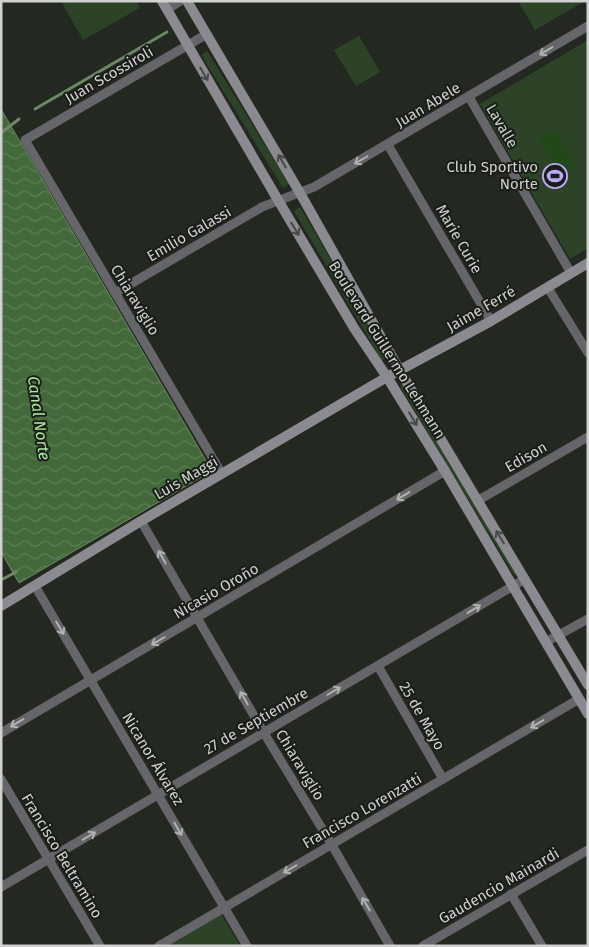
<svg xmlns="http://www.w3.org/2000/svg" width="589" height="947" font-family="'Fira Sans',sans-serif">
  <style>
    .green { fill: #2d4328 }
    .water { fill: url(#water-waves); stroke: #6d8866 }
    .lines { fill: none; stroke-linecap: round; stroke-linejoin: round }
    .stream { stroke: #6d8866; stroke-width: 3 }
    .building { fill: #224719 }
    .street { stroke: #66666a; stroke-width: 9 }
    .secondary { stroke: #8b8a90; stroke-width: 10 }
    .oneway { stroke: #b0b2b0 }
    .oneway2 { stroke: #474948 }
    .labels { text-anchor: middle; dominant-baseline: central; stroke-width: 4; stroke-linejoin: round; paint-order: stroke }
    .street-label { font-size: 15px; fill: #cfd2ce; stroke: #191e18 }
    .poi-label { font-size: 15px; fill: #cfd2ce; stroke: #191e18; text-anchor: end }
    .water-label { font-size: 16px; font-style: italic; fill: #ade89f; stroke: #191e18 }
  </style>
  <defs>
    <pattern id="water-waves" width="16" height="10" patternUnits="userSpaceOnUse" patternTransform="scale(1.25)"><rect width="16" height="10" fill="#43693a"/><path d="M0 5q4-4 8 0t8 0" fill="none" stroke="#5d7e55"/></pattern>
  </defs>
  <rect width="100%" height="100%" fill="#232821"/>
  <g class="green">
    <path d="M61 1H136L140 8 83 40Z"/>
    <path d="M518 1H585L535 30Z"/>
    <path d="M359 36 380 72 356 86 334 50Z"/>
    <path d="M588 40V248L570 259 480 104Z"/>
    <path d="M207 51 289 184 283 188 201 55Z"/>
    <path d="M300 207 388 357 382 361 294 211Z"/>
    <path d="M403 385 516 574 514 575 400 386Z"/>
    <path d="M221 914 240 946H168Z"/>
  </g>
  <path class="water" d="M1 109 212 471 19 583 1 552Z"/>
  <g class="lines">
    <g class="stream">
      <path d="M35 109 167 32"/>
      <path d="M1 133 19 119"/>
      <path d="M1 580 16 572"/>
    </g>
  </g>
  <path class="building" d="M556 129 576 168 560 176 540 138Z"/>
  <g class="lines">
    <g class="street">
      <path d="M167 10 180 1"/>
      <path d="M207 34 25 140 222 474"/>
      <path d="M469 97 571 273"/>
      <path d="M388 145 491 321"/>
      <path d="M548 288 588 353"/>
      <path d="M115 293 262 207 314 187 588 26"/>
      <path d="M477 501 588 437"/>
      <path d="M141 521 264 733 332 845 390 946"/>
      <path d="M35 586 247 946"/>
      <path d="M546 642 588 619"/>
      <path d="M378 666 443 779"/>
      <path d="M1 733 445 471"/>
      <path d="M1 779 100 946"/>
      <path d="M1 887 525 579"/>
      <path d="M511 894 542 946"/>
      <path d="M159 946 579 699"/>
      <path d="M423 946 588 850"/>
    </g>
    <g class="secondary">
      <path d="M162 1 278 200 354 328 387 377 445 471 588 714"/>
      <path d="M187 1 300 193 400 371 588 685"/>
      <path d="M1 606 141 521 387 377 491 321 588 263"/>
    </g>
  </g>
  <defs><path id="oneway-shaft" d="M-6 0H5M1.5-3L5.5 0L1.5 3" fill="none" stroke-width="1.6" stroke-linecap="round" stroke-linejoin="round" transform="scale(1.25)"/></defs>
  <g class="oneway">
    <use href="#oneway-shaft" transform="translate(546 51) rotate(149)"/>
    <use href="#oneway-shaft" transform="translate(361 160) rotate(150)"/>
    <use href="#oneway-shaft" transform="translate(403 496) rotate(149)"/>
    <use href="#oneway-shaft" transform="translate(162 557) rotate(-120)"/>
    <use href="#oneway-shaft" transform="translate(474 609) rotate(-31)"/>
    <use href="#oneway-shaft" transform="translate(60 628) rotate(59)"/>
    <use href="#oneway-shaft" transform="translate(158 641) rotate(150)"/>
    <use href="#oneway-shaft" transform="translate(334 691) rotate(-30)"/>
    <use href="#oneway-shaft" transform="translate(244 698) rotate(-120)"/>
    <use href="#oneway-shaft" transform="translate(17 723) rotate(149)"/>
    <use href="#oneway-shaft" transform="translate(537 724) rotate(149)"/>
    <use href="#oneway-shaft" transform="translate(178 829) rotate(60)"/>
    <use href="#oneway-shaft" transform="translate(89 836) rotate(-30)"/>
    <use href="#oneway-shaft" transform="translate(290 869) rotate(150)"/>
    <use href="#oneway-shaft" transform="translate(366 904) rotate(-120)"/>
  </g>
  <g class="oneway2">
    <use href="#oneway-shaft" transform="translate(204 74) rotate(60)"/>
    <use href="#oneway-shaft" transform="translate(282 161) rotate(-120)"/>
    <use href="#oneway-shaft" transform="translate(295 229) rotate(59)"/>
    <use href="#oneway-shaft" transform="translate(413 419) rotate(59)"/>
    <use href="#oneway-shaft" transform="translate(500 537) rotate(-121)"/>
  </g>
  <defs>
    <symbol id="stadium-ring" viewBox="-11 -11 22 22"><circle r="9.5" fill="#191e18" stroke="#baaaf7" stroke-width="1.5"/><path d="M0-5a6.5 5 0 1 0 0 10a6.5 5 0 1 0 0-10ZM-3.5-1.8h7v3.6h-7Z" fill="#baaaf7"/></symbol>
  </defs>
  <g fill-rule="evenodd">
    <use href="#stadium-ring" x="541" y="162" width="28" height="28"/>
  </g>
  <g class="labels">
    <g class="street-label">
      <text transform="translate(109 75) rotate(-30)">Juan Scossiroli</text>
      <text transform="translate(428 105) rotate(-31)">Juan Abele</text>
      <text transform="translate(502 126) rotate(60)">Lavalle</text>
      <text transform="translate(189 234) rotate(-30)">Emilio Galassi</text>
      <text transform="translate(459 239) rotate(60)">Marie Curie</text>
      <text transform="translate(135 300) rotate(59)">Chiaraviglio</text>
      <text transform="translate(481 309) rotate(-30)">Jaime Ferré</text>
      <text transform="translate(387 350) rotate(58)">Boulevard Guillermo Lehmann</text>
      <text transform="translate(526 457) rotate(-30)">Edison</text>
      <text transform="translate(186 478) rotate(-30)">Luis Maggi</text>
      <text transform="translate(216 591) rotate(-30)">Nicasio Oroño</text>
      <text transform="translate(422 716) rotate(60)">25 de Mayo</text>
      <text transform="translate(256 721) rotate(-30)">27 de Septiembre</text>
      <text transform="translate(153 759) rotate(59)">Nicanor Álvarez</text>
      <text transform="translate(300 765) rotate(59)">Chiaraviglio</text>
      <text transform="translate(362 811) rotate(-30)">Francisco Lorenzatti</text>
      <text transform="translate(62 856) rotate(59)">Francisco Beltramino</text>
      <text transform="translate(499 886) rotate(-30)">Gaudencio Mainardi</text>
    </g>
    <g class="poi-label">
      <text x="538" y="167">Club Sportivo<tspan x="538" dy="17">Norte</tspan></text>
    </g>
    <g class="water-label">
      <text transform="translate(39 418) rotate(82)">Canal Norte</text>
    </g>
  </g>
  <rect width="589" height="947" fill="none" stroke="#cfd2ce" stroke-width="5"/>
</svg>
